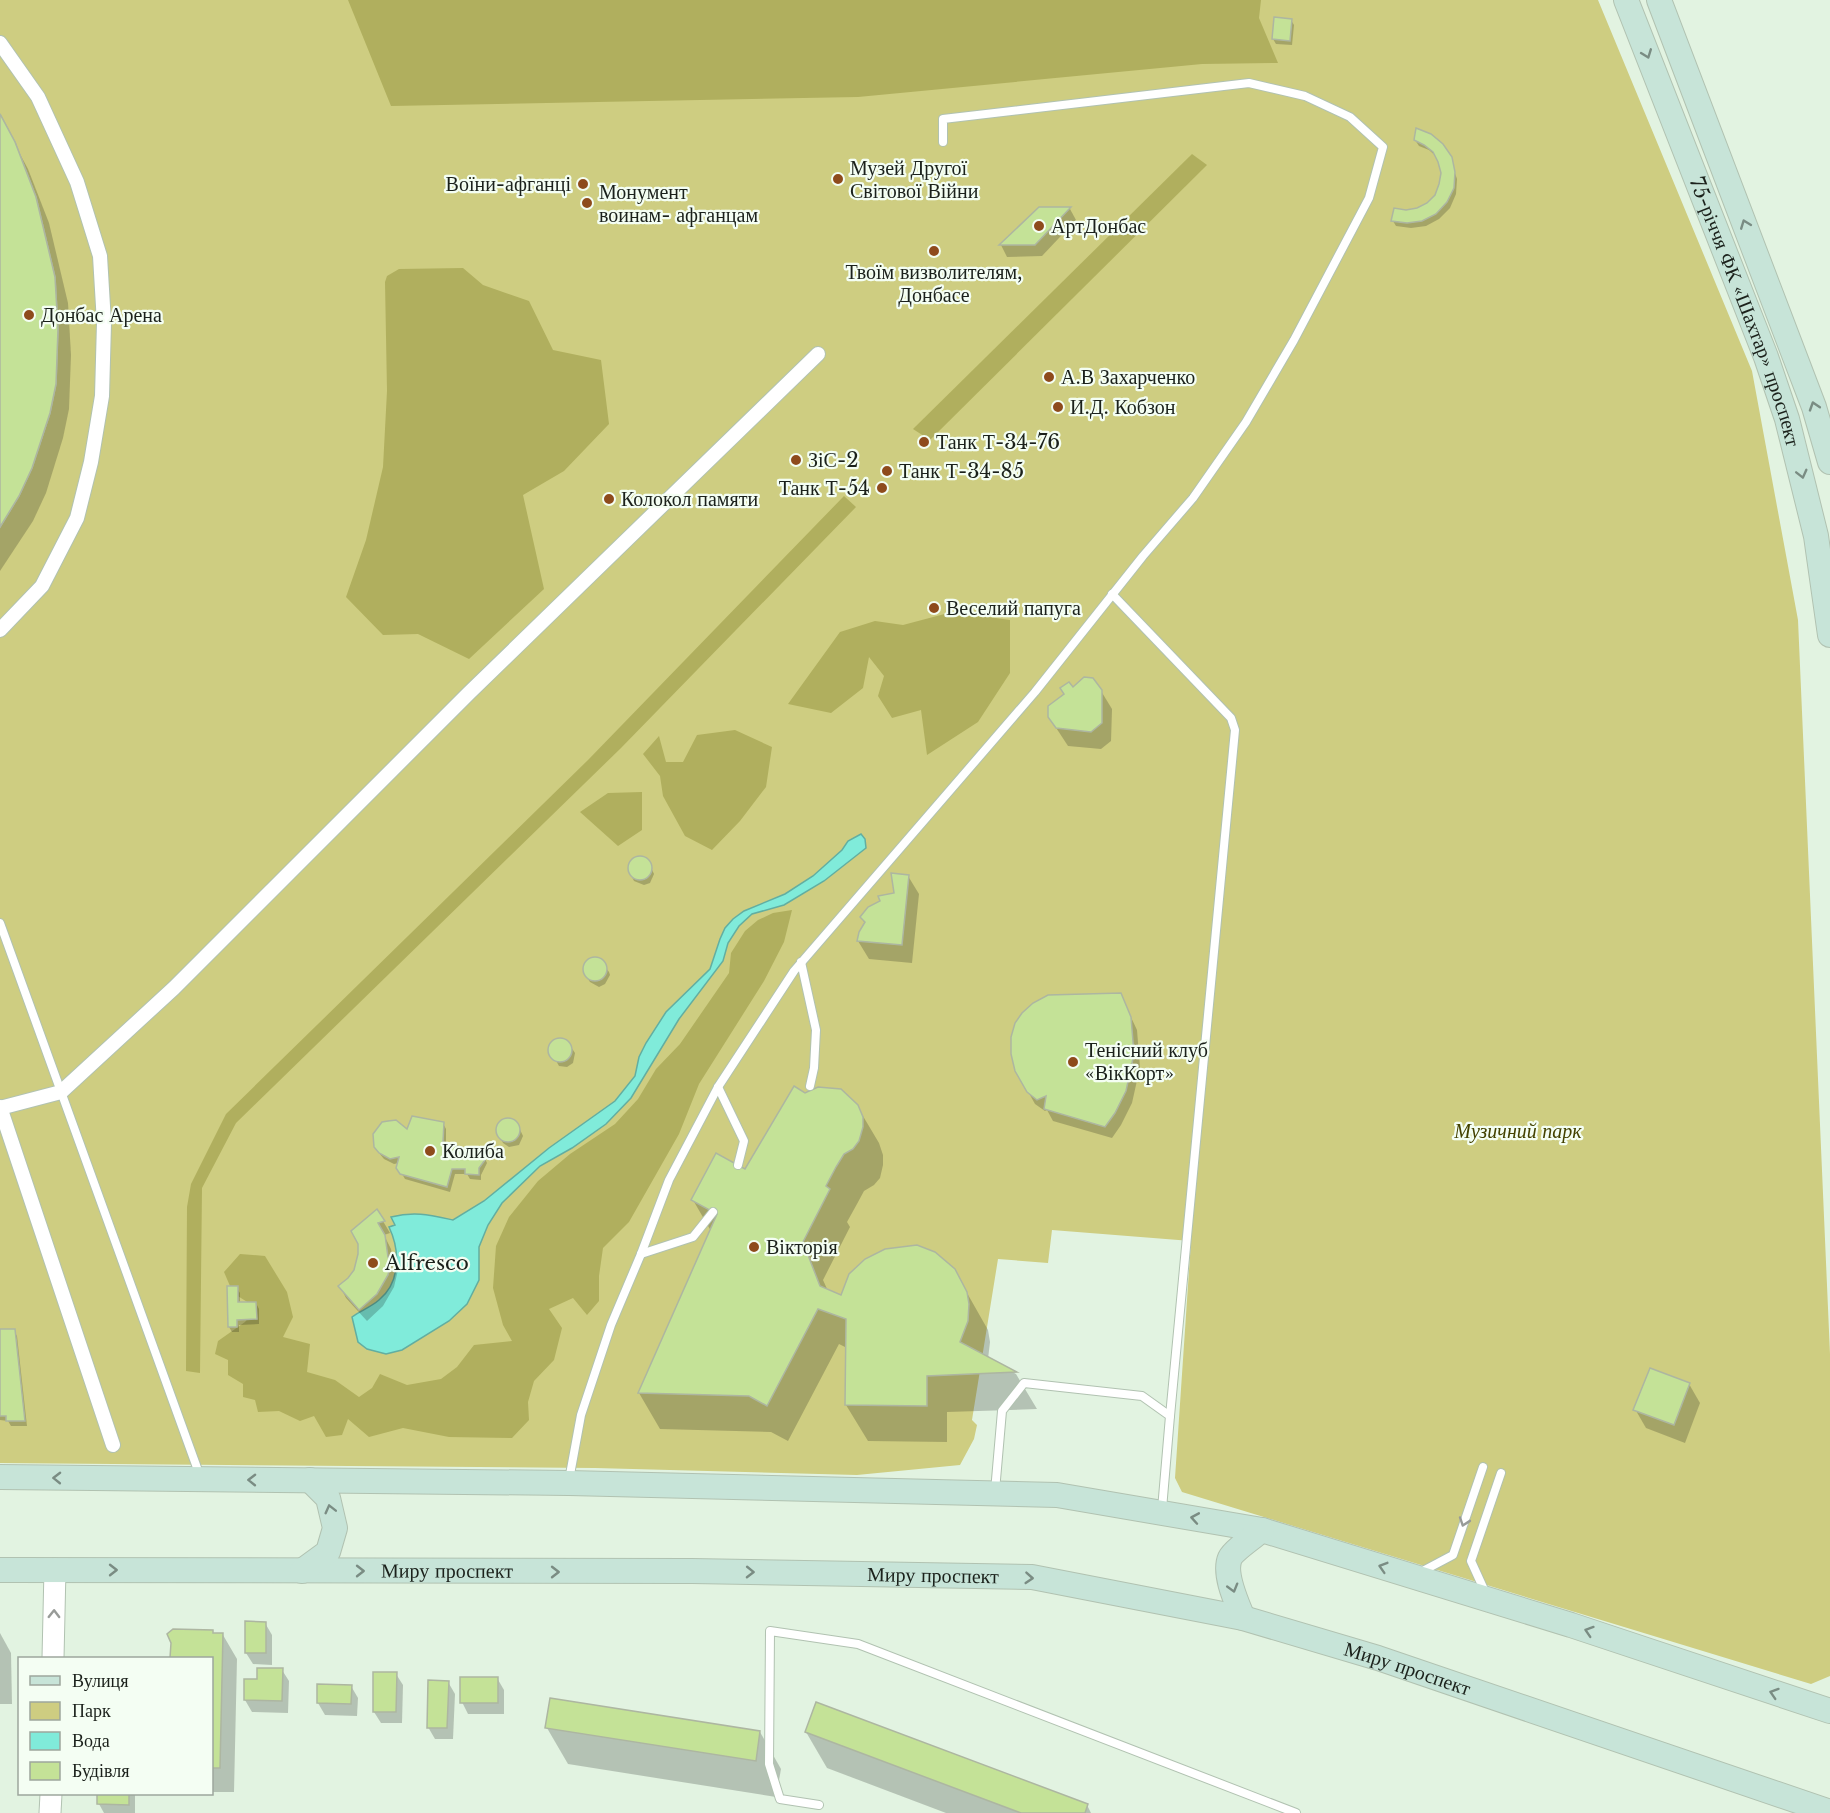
<svg xmlns="http://www.w3.org/2000/svg" width="1830" height="1813" font-family="'Libre Baskerville',serif">
  <style>
    .green { fill: #cecd81 }
    .forest { fill: #b0af5e }
    .water { fill: #80ebda; stroke: #62aea1; stroke-width: 1.5 }
    .shadow { fill: #0003 }
    .building { fill: #c4e297; stroke: #adb6a1; stroke-width: 1.5 }
    .lines { fill: none; stroke-linecap: round; stroke-linejoin: round }
    .service-casing { stroke: #b1c2b1; stroke-width: 10 }
    .pedestrian-casing { stroke: #b1c2b1; stroke-width: 16 }
    .tertiary-casing { stroke: #b1c2b1; stroke-width: 23 }
    .secondary-casing { stroke: #b1c2b1; stroke-width: 26 }
    .service { stroke: #fff; stroke-width: 8 }
    .pedestrian { stroke: #fff; stroke-width: 14 }
    .tertiary { stroke: #fff; stroke-width: 21 }
    .secondary { stroke: #c7e4d8; stroke-width: 24 }
    .oneway { stroke: #7a8c83 }
    .oneway2 { stroke: #989b98 }
    .poi-dot { fill: #8e4b1c; stroke: #f4fef3; stroke-width: 2 }
    .labels { text-anchor: middle; dominant-baseline: central; stroke-width: 4.5; stroke-linejoin: round; paint-order: stroke }
    .poi-label { font-size: 20px; fill: #1b211b; stroke: #f4fef3; text-anchor: start }
    .street-label { font-size: 20px; fill: #1b211b; stroke: #f4fef3 }
    .park-label { font-size: 20px; font-style: italic; fill: #444200; stroke: #f4fef3 }
  </style>
  <rect width="100%" height="100%" fill="#e2f3e1"/>
  <path class="green" d="M0 0H1598L1752 371 1798 620 1830 1354V1676L1811 1684 1182 1492 1175 1478 1191 1241 1052 1230 1048 1263 998 1259 972 1420 977 1425 974 1439 960 1465 857 1475 595 1468 0 1463Z"/>
  <g class="forest">
    <path d="M348 0H1261L1259 18 1278 63 1202 64 858 97 391 106Z"/>
    <path d="M1192 154 1207 165 930 440 913 429Z"/>
    <path d="M463 268 483 285 529 301 553 350 601 360 609 424 564 471 523 495 544 589 469 659 418 634 383 635 346 597 366 540 383 467 387 391 385 282 387 276 399 269Z"/>
    <path d="M844 496 856 507 621 748 236 1123 202 1188 200 1373 186 1371 187 1207 191 1184 226 1114 588 760Z"/>
    <path d="M952 612 1010 620V673L978 722 927 755 921 710 892 718 878 696 884 676 869 657 863 688 831 713 788 704 840 632 875 621 903 625Z"/>
    <path d="M735 730 772 747 766 787 740 821 712 850 685 836 663 796 660 776 643 754 659 736 666 762H683L697 735Z"/>
    <path d="M642 792V830L618 846 580 812 608 793Z"/>
    <path d="M792 910 784 942 764 981 699 1084 679 1134 629 1222 603 1248 599 1276V1301L587 1315 573 1298 549 1309 562 1328 554 1360 534 1381 528 1402 529 1420 512 1438 449 1437 403 1428 369 1437 348 1419 342 1435 326 1437 314 1416 300 1421 279 1411 258 1412 255 1400 243 1397V1384L228 1375V1360L215 1354 218 1341 245 1322 257 1308 233 1293 224 1272 240 1254 265 1256 287 1292 293 1317 283 1337 310 1344 307 1372 335 1380 359 1397 372 1388 380 1374 407 1385 441 1379 457 1367 474 1345 512 1341 503 1325 493 1288 496 1246 509 1217 538 1181 570 1154 615 1124 638 1099 656 1069 680 1044 729 973 731 953 745 931 758 920 773 913Z"/>
  </g>
  <path class="water" d="M861 834 865 839 866 848 824 881 784 905 752 914 739 926 728 943 723 961 679 1019 631 1098 606 1124 572 1148 540 1166 502 1203 488 1225 479 1247V1280L467 1304 449 1321 402 1350 386 1354 367 1349 358 1342 352 1317C360 1311 371 1307 379 1300 401 1282 400 1250 389 1227L395 1225 391 1217C415 1211 430 1215 453 1220L484 1201 549 1148 615 1101 635 1076 639 1057 646 1043 666 1012 710 969 720 939 725 928 733 919 744 911 785 894 813 876 842 850 848 841Z"/>
  <g class="shadow">
    <path d="M1291 20 1294 25 1292 45 1276 44 1273 39Z"/>
    <path d="M0 117 28 169 49 223 68 303 71 355 69 409 63 438 46 493 33 521 0 571Z"/>
    <path d="M1415 140 1450 158 1457 179 1456 194 1450 208 1439 219 1426 226 1411 228 1396 226 1393 221 1406 211 1417 210 1428 204 1436 195 1442 173 1438 158 1429 150 1419 146Z"/>
    <path d="M1039 208 1070 209 1076 220 1042 256 1007 257 1001 245Z"/>
    <path d="M1101 691 1112 709 1111 741 1101 749 1068 746 1049 717Z"/>
    <path d="M641 857 648 861 654 874 650 883 644 885 634 881 631 875 629 864 634 858Z"/>
    <path d="M908 876 919 894 912 963 869 959 858 941 865 924 862 918 895 894Z"/>
    <path d="M593 958 600 960 609 972 610 975 605 984 599 987 590 982 586 976 584 969 586 962Z"/>
    <path d="M1120 994 1137 1030 1140 1067 1132 1103 1121 1125 1112 1138 1053 1121 1047 1110 1045 1111 1035 1104 1016 1070Z"/>
    <path d="M557 1039 567 1041 575 1053 573 1063 567 1067 559 1066 550 1050 552 1044Z"/>
    <path d="M805 1095 857 1106 879 1143 883 1155V1165L880 1178 874 1185 864 1191 857 1204 847 1222 850 1227 823 1280 828 1291 842 1297 954 1270 988 1330 990 1342 988 1359 1016 1374 1037 1409 947 1412V1442L868 1441 846 1405 847 1348 839 1344 788 1441 771 1432 660 1429 639 1393 711 1231 693 1200 746 1171Z"/>
    <path d="M510 1119 517 1123 523 1136 519 1145 509 1147 503 1143 500 1137 498 1126 503 1121Z"/>
    <path d="M443 1123 446 1129V1144L483 1154 487 1163 481 1175V1180L470 1179 467 1174H455L450 1192 405 1179 398 1167 399 1163 394 1164 384 1159 379 1153 408 1131Z"/>
    <path d="M377 1211 390 1233 384 1235 391 1249 393 1260 398 1270 394 1287 383 1306 367 1321 346 1298 340 1286 349 1279 355 1270Z"/>
    <path d="M237 1288 240 1293V1303H256L259 1309V1324L239 1325V1332H232L229 1327Z"/>
    <path d="M0 1331H14L17 1336 27 1426H11L8 1421 0 1420Z"/>
    <path d="M1689 1384 1700 1403 1685 1443 1646 1428 1635 1409Z"/>
    <path d="M265 1623 272 1635V1665L253 1664 246 1653Z"/>
    <path d="M212 1631 214 1635H223L237 1659 234 1792H212V1658H172L173 1643Z"/>
    <path d="M0 1633 11 1653 12 1704H0Z"/>
    <path d="M282 1670 289 1681 288 1713 252 1712 245 1700V1681H258Z"/>
    <path d="M396 1674 403 1685 402 1723H381L374 1712Z"/>
    <path d="M497 1678 504 1690V1714H468L462 1702Z"/>
    <path d="M448 1682 455 1694 453 1739H435L428 1727Z"/>
    <path d="M351 1686 358 1698 357 1716 325 1715 318 1703Z"/>
    <path d="M547 1728 760 1732 781 1769 776 1797 568 1764Z"/>
    <path d="M806 1732 1087 1805 1091 1813H946L827 1768Z"/>
    <path d="M99 1794H135V1813H104L99 1804Z"/>
  </g>
  <g class="building">
    <path d="M1274 17 1292 19 1290 41 1272 39Z"/>
    <path d="M0 114 15 142 36 197 55 277 58 329 56 384 50 413 32 468 19 496 0 527Z"/>
    <path d="M0 114 15 142 36 197 55 277 58 329 56 384 50 413 32 468 19 496 0 527Z"/>
    <path d="M1416 128 1431 134 1443 144 1452 157 1455 172 1454 188 1447 202 1436 214 1422 221 1407 223 1391 221 1394 208 1406 210 1417 208 1427 203 1435 195 1439 184 1441 173 1438 162 1433 152 1424 145 1414 140Z"/>
    <path d="M1039 207H1071L1035 245H999Z"/>
    <path d="M1084 677 1093 678 1102 690V723L1091 732 1056 728 1048 717V706L1064 694 1060 688 1069 682 1073 687Z"/>
    <circle cx="640" cy="868" r="12"/>
    <path d="M891 873 909 875 902 945 857 941 859 932 865 922 860 917 868 907 880 901 878 896 894 893Z"/>
    <circle cx="595" cy="969" r="12"/>
    <path d="M1121 993 1131 1017 1134 1054 1126 1091 1115 1113 1105 1127 1044 1109 1046 1096 1037 1100 1027 1092 1015 1071 1011 1054V1037L1015 1023 1022 1013 1033 1003 1048 995Z"/>
    <circle cx="560" cy="1050" r="12"/>
    <path d="M794 1086 805 1093 818 1087 841 1089 858 1105 863 1117V1127L859 1141 853 1149 844 1154 836 1167 826 1186 830 1189 803 1242 820 1286 841 1295 849 1274 865 1259 885 1249 917 1245 935 1252 955 1269 967 1292 969 1304 968 1321 960 1342 1017 1372 927 1376V1406L845 1405 846 1319 818 1309 767 1406 749 1396 638 1393 717 1214 691 1200 716 1153 745 1169Z"/>
    <path d="M412 1116 444 1122 443 1142 467 1149 474 1147 482 1150 484 1153 485 1160 479 1168V1175L465 1174V1169H452L447 1187 400 1174 396 1168 399 1157 390 1159 379 1153 374 1147 373 1134 382 1122 388 1121 396 1120 407 1129Z"/>
    <circle cx="508" cy="1130" r="12"/>
    <path d="M377 1209 385 1221 378 1223 385 1235 388 1257H392L388 1275 377 1294 359 1310 338 1286 348 1278 354 1270 358 1254V1244L351 1231Z"/>
    <path d="M227 1286H238V1302H256L257 1319 237 1320V1327H228Z"/>
    <path d="M0 1329H15L25 1421H6V1416H0Z"/>
    <path d="M1650 1368 1690 1383 1674 1425 1633 1410Z"/>
    <path d="M245 1621 266 1622V1653H245Z"/>
    <path d="M173 1629 213 1630V1633H223L220 1768H212V1658H170L171 1643 167 1634Z"/>
    <path d="M257 1668H283L282 1701 244 1700V1679H257Z"/>
    <path d="M373 1672H397L396 1712H373Z"/>
    <rect x="460" y="1677" width="38" height="26"/>
    <path d="M428 1680 449 1681 447 1728H427Z"/>
    <path d="M317 1684 352 1685 351 1704 317 1703Z"/>
    <path d="M550 1698 760 1731 756 1761 545 1728Z"/>
    <path d="M816 1702 1088 1804 1085 1813H1021L805 1732Z"/>
    <path d="M97 1794H129V1805L97 1804Z"/>
  </g>
  <g class="lines">
    <defs>
      <g id="service">
        <path d="M1112 594 1231 718 1235 730 1170 1416"/>
        <path d="M0 923 200 1476"/>
        <path d="M801 962 816 1030 814 1068 810 1086"/>
        <path d="M718 1087 744 1141 738 1165"/>
        <path d="M641 1254 693 1237 713 1212"/>
        <path d="M569 1480 581 1415 611 1325 641 1254 669 1180 718 1087 794 971 1035 692 1143 556 1193 498 1246 422 1294 340 1369 198 1383 147 1350 117 1305 96 1249 83 943 119V142"/>
        <path d="M995 1491 1002 1411 1024 1383 1142 1396 1170 1416 1162 1509"/>
        <path d="M1419 1573 1453 1555 1483 1467"/>
        <path d="M1486 1594 1471 1561 1501 1473"/>
        <path d="M819 1805 780 1799 769 1764 770 1631 858 1644 1296 1813"/>
      </g>
      <g id="pedestrian">
        <path d="M0 43 38 97 77 182 100 256 104 323 102 396 91 462 77 518 42 586 0 630"/>
        <path d="M0 1107 113 1445"/>
        <path d="M0 1108 61 1092 174 988 469 693 818 354"/>
      </g>
      <g id="tertiary">
        <path d="M53 1658 55 1569"/>
        <path d="M50 1813 51 1794"/>
      </g>
      <g id="secondary">
        <path id="s1" d="M1626 0 1766 357 1787 419 1816 536 1830 635"/>
        <path d="M1659 0 1814 407 1830 462"/>
        <path d="M0 1477 569 1483 1057 1495 1262 1530 1571 1625 1830 1711"/>
        <path id="s2" d="M0 1570 692 1571 1032 1577 1243 1618 1378 1658 1830 1812"/>
        <path d="M302 1571 328 1552 335 1528 328 1498 310 1480"/>
        <path d="M1243 1618C1237 1603 1223 1574 1230 1558 1234 1550 1255 1536 1262 1530"/>
      </g>
    </defs>
    <use href="#service" class="service-casing"/>
    <use href="#pedestrian" class="pedestrian-casing"/>
    <use href="#tertiary" class="tertiary-casing"/>
    <use href="#secondary" class="secondary-casing"/>
    <use href="#service" class="service"/>
    <use href="#pedestrian" class="pedestrian"/>
    <use href="#tertiary" class="tertiary"/>
    <use href="#secondary" class="secondary"/>
  </g>
  <defs><path id="oneway-chevron" d="M-2-3.5L2.5 0L-2 3.5" fill="none" stroke-width="1.6" stroke-linecap="round" stroke-linejoin="round" transform="scale(1.5)"/></defs>
  <g class="oneway">
    <use href="#oneway-chevron" transform="translate(1647 54) rotate(69)"/>
    <use href="#oneway-chevron" transform="translate(1745 224) rotate(-111)"/>
    <use href="#oneway-chevron" transform="translate(1814 406) rotate(-108)"/>
    <use href="#oneway-chevron" transform="translate(1802 474) rotate(76)"/>
    <use href="#oneway-chevron" transform="translate(57 1478) rotate(-179)"/>
    <use href="#oneway-chevron" transform="translate(252 1480) rotate(-179)"/>
    <use href="#oneway-chevron" transform="translate(330 1509) rotate(-104)"/>
    <use href="#oneway-chevron" transform="translate(1195 1518) rotate(-170)"/>
    <use href="#oneway-chevron" transform="translate(1383 1567) rotate(-163)"/>
    <use href="#oneway-chevron" transform="translate(113 1570)"/>
    <use href="#oneway-chevron" transform="translate(360 1571)"/>
    <use href="#oneway-chevron" transform="translate(555 1572)"/>
    <use href="#oneway-chevron" transform="translate(750 1572) rotate(1)"/>
    <use href="#oneway-chevron" transform="translate(1029 1578) rotate(4)"/>
    <use href="#oneway-chevron" transform="translate(1233 1588) rotate(74)"/>
    <use href="#oneway-chevron" transform="translate(1589 1631) rotate(-162)"/>
    <use href="#oneway-chevron" transform="translate(1774 1693) rotate(-162)"/>
  </g>
  <g class="oneway2">
    <use href="#oneway-chevron" transform="translate(1464 1522) rotate(109)"/>
    <use href="#oneway-chevron" transform="translate(54 1614) rotate(-89)"/>
  </g>
  <g class="poi-dot">
    <circle cx="838" cy="179" r="6"/>
    <circle cx="583" cy="184" r="6"/>
    <circle cx="587" cy="203" r="6"/>
    <circle cx="1039" cy="226" r="6"/>
    <circle cx="934" cy="251" r="6"/>
    <circle cx="29" cy="315" r="6"/>
    <circle cx="1049" cy="377" r="6"/>
    <circle cx="1058" cy="407" r="6"/>
    <circle cx="924" cy="442" r="6"/>
    <circle cx="796" cy="460" r="6"/>
    <circle cx="887" cy="471" r="6"/>
    <circle cx="882" cy="488" r="6"/>
    <circle cx="609" cy="499" r="6"/>
    <circle cx="934" cy="608" r="6"/>
    <circle cx="1073" cy="1062" r="6"/>
    <circle cx="430" cy="1151" r="6"/>
    <circle cx="754" cy="1247" r="6"/>
    <circle cx="373" cy="1263" r="6"/>
  </g>
  <g class="labels">
    <g class="poi-label">
      <text x="850" y="168">Музей Другої<tspan x="850" dy="23">Світової Війни</tspan></text>
      <text x="571" y="184" text-anchor="end">Воїни-афганці</text>
      <text x="599" y="192">Монумент<tspan x="599" dy="23">воинам- афганцам</tspan></text>
      <text x="1051" y="226">АртДонбас</text>
      <text x="934" y="272" text-anchor="middle">Твоїм визволителям,<tspan x="934" dy="23">Донбасе</tspan></text>
      <text x="41" y="315">Донбас Арена</text>
      <text x="1061" y="377">А.В Захарченко</text>
      <text x="1070" y="407">И.Д. Кобзон</text>
      <text x="936" y="442">Танк Т-34-76</text>
      <text x="808" y="460">ЗіС-2</text>
      <text x="899" y="471">Танк Т-34-85</text>
      <text x="870" y="488" text-anchor="end">Танк Т-54</text>
      <text x="621" y="499">Колокол памяти</text>
      <text x="946" y="608">Веселий папуга</text>
      <text x="1085" y="1050">Тенісний клуб<tspan x="1085" dy="23">«ВікКорт»</tspan></text>
      <text x="442" y="1151">Колиба</text>
      <text x="766" y="1247">Вікторія</text>
      <text x="385" y="1263">Alfresco</text>
    </g>
    <g class="street-label">
      <text stroke="none"><textPath href="#s1" startOffset="334">75-річчя ФК «Шахтар» проспект</textPath></text>
      <text stroke="none"><textPath href="#s2" startOffset="447">Миру проспект</textPath></text>
      <text stroke="none"><textPath href="#s2" startOffset="933">Миру проспект</textPath></text>
      <text stroke="none"><textPath href="#s2" startOffset="1419">Миру проспект</textPath></text>
    </g>
    <g class="park-label">
      <text x="1518" y="1131">Музичний парк</text>
    </g>
  </g>
  <rect x="18" y="1657" width="195" height="138" fill="#f4fef3" stroke="#9da69d" stroke-width="1.5"/>
  <rect x="30" y="1676" width="30" height="9" fill="#c7e4d8" stroke="#9da69d" stroke-width="1.5"/>
  <text x="72" y="1687" font-size="18" fill="#1b211b">Вулиця</text>
  <rect x="30" y="1702" width="30" height="18" fill="#cecd81" stroke="#9da69d" stroke-width="1.5"/>
  <text x="72" y="1717" font-size="18" fill="#1b211b">Парк</text>
  <rect x="30" y="1732" width="30" height="18" fill="#80ebda" stroke="#9da69d" stroke-width="1.5"/>
  <text x="72" y="1747" font-size="18" fill="#1b211b">Вода</text>
  <rect x="30" y="1762" width="30" height="18" fill="#c4e297" stroke="#9da69d" stroke-width="1.5"/>
  <text x="72" y="1777" font-size="18" fill="#1b211b">Будівля</text>
</svg>
